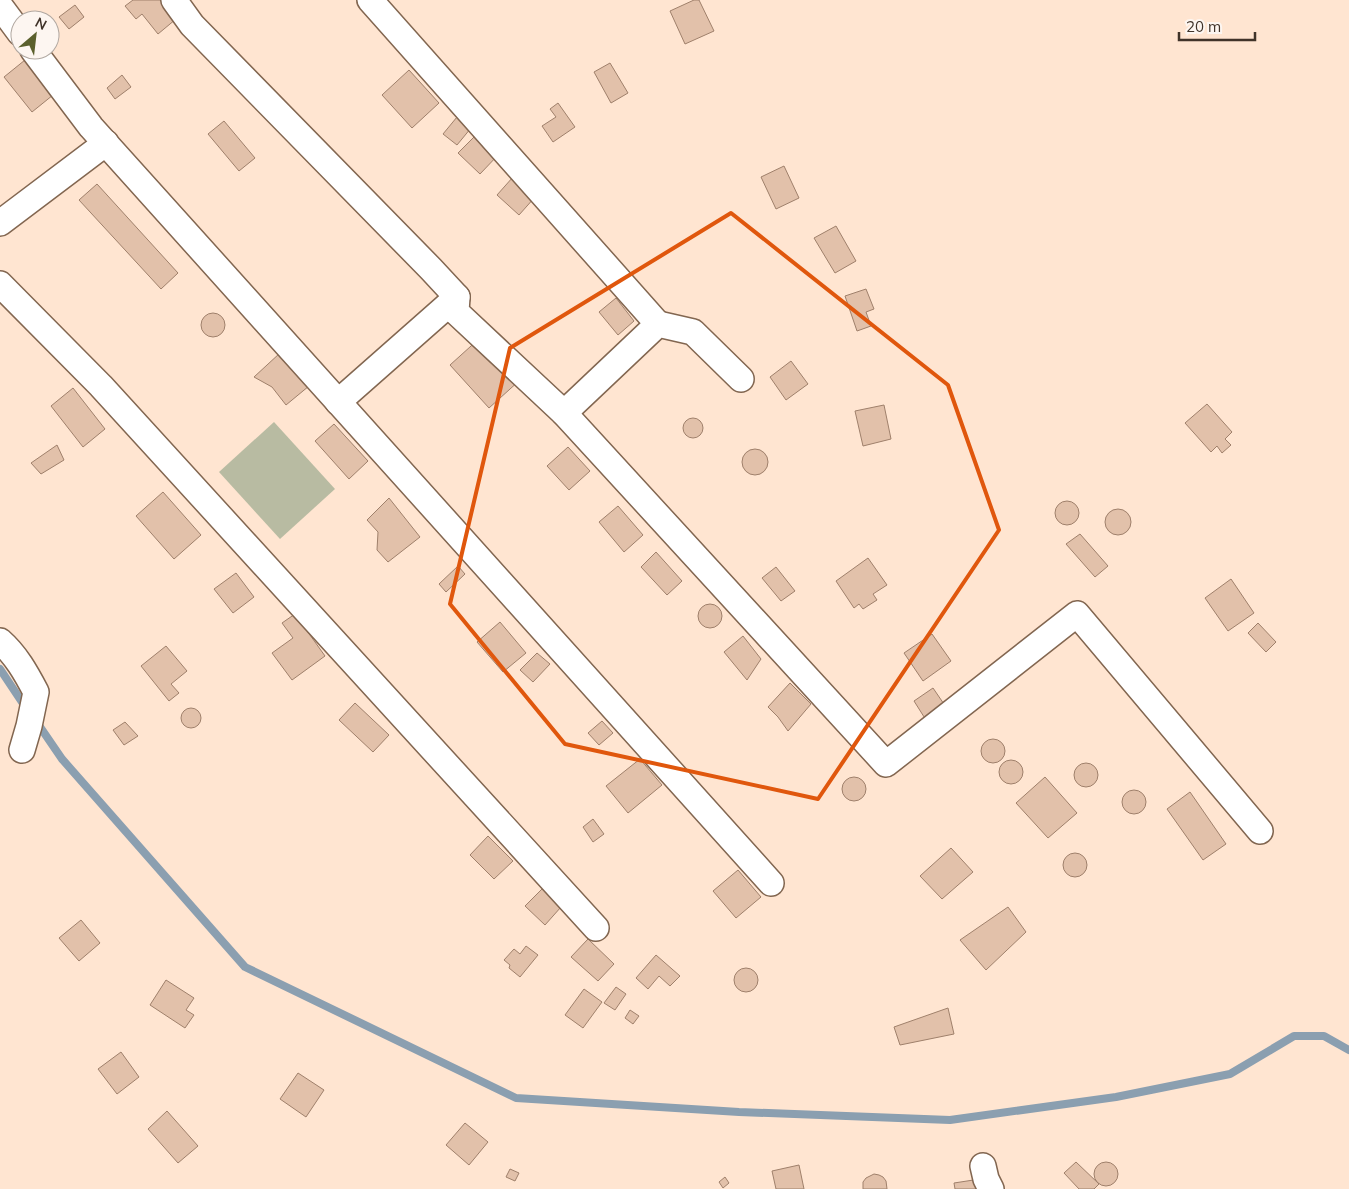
<svg xmlns="http://www.w3.org/2000/svg" width="1349" height="1189" font-family="Mulish,sans-serif">
  <style>
    .green { fill: #b8bba2 }
    .lines { fill: none; stroke-linecap: round; stroke-linejoin: round }
    .stream { stroke: #8b9fb0; stroke-width: 8 }
    .building { fill: #e2c1aa; stroke: #9f806b }
    .minor-casing { stroke: #826650; stroke-width: 28 }
    .minor { stroke: #fff; stroke-width: 25 }
    .marked { fill: none; stroke: #e0570d; stroke-width: 4; stroke-linejoin: round }
  </style>
  <rect width="100%" height="100%" fill="#ffe5d1"/>
  <path class="green" d="M274 422 335 489 280 539 219 472Z"/>
  <g class="lines">
    <g class="stream">
      <path d="M0 669 26 708"/>
      <path d="M36 721 62 759 245 967 516 1098 739 1112 950 1120 1116 1097 1230 1074 1294 1036H1324L1349 1050"/>
    </g>
  </g>
  <g class="building">
    <path d="M133 0H160L176 19 158 34 142 14 136 19 125 6Z"/>
    <path d="M694 0H699L714 31 685 44 670 11Z"/>
    <path d="M75 5 84 17 69 29 59 17Z"/>
    <path d="M25 60 53 95 32 112 4 77Z"/>
    <path d="M610 63 628 93 611 103 594 72Z"/>
    <path d="M409 70 439 103 412 128 382 95Z"/>
    <path d="M122 75 131 87 115 99 107 88Z"/>
    <path d="M558 103 575 127 553 142 542 126 556 117 550 109Z"/>
    <path d="M457 117 471 128 457 145 443 134Z"/>
    <path d="M224 121 255 158 239 171 208 134Z"/>
    <path d="M478 133 499 154 480 174 458 153Z"/>
    <path d="M784 166 799 198 776 209 761 177Z"/>
    <path d="M513 177 535 197 519 215 497 195Z"/>
    <path d="M97 184 178 273 161 289 79 200Z"/>
    <path d="M836 226 856 261 835 273 814 238Z"/>
    <path d="M866 289 874 309 866 312 871 326 857 331 845 296Z"/>
    <path d="M616 298 634 321 618 335 599 312Z"/>
    <circle cx="213" cy="325" r="12"/>
    <path d="M481 337 520 380 489 408 450 365Z"/>
    <path d="M280 353 309 386 286 405 272 387 254 377Z"/>
    <path d="M791 361 808 384 786 400 770 377Z"/>
    <path d="M73 388 105 429 83 447 51 406Z"/>
    <path d="M1207 404 1232 432 1225 439 1231 445 1222 453 1217 446 1211 452 1185 423Z"/>
    <path d="M884 405 891 439 863 446 855 411Z"/>
    <circle cx="693" cy="428" r="10"/>
    <path d="M334 424 368 461 349 479 315 441Z"/>
    <path d="M57 445 64 460 41 474 31 463Z"/>
    <path d="M568 447 590 471 569 490 547 466Z"/>
    <circle cx="755" cy="462" r="13"/>
    <path d="M163 492 201 535 174 559 136 516Z"/>
    <path d="M389 498 420 537 388 562 377 550 378 532 367 520Z"/>
    <circle cx="1067" cy="513" r="12"/>
    <path d="M618 506 643 535 624 552 599 522Z"/>
    <circle cx="1118" cy="522" r="13"/>
    <path d="M1080 534 1108 566 1095 577 1066 544Z"/>
    <path d="M656 552 682 581 667 595 641 567Z"/>
    <path d="M868 558 887 585 873 594 877 600 863 609 859 604 854 608 836 581Z"/>
    <path d="M458 566 465 574 446 592 439 584Z"/>
    <path d="M776 567 795 591 781 601 762 578Z"/>
    <path d="M236 573 254 597 233 613 214 589Z"/>
    <path d="M1231 579 1254 613 1228 631 1205 598Z"/>
    <circle cx="710" cy="616" r="12"/>
    <path d="M295 614 325 656 292 680 272 653 293 638 282 623Z"/>
    <path d="M500 622 526 653 503 672 477 642Z"/>
    <path d="M1258 623 1276 642 1266 652 1248 633Z"/>
    <path d="M932 634 951 661 923 681 904 653Z"/>
    <path d="M743 636 761 659 747 680 724 652Z"/>
    <path d="M166 646 187 671 171 684 179 693 169 701 141 666Z"/>
    <path d="M537 653 550 664 533 682 520 670Z"/>
    <path d="M790 683 811 704 788 731 778 717 768 707Z"/>
    <path d="M933 688 946 707 926 720 914 701Z"/>
    <path d="M355 703 389 735 373 752 339 720Z"/>
    <circle cx="191" cy="718" r="10"/>
    <path d="M602 721 613 733 599 745 588 733Z"/>
    <path d="M125 722 138 736 124 745 113 730Z"/>
    <circle cx="993" cy="751" r="12"/>
    <path d="M640 759 662 785 628 813 606 786Z"/>
    <circle cx="1011" cy="772" r="12"/>
    <circle cx="1086" cy="775" r="12"/>
    <circle cx="854" cy="789" r="12"/>
    <path d="M1045 777 1077 813 1048 838 1016 803Z"/>
    <circle cx="1134" cy="802" r="12"/>
    <path d="M1190 792 1226 844 1203 860 1167 809Z"/>
    <path d="M593 819 604 834 593 842 583 827Z"/>
    <path d="M488 836 513 861 494 879 470 855Z"/>
    <path d="M951 848 973 872 942 899 920 876Z"/>
    <circle cx="1075" cy="865" r="12"/>
    <path d="M738 870 761 897 736 918 713 891Z"/>
    <path d="M542 889 561 907 545 925 525 906Z"/>
    <path d="M1008 907 1026 932 986 970 960 940Z"/>
    <path d="M81 920 100 943 79 961 59 938Z"/>
    <path d="M588 939 614 964 598 981 571 957Z"/>
    <path d="M526 946 538 955 520 977 509 968 510 965 504 960 514 949 520 954Z"/>
    <path d="M656 955 680 976 670 986 659 976 648 989 636 978Z"/>
    <circle cx="746" cy="980" r="12"/>
    <path d="M166 980 194 998 186 1010 194 1015 185 1028 150 1005Z"/>
    <path d="M616 987 626 994 615 1010 604 1003Z"/>
    <path d="M584 989 602 1002 583 1028 565 1015Z"/>
    <path d="M948 1008 954 1034 900 1045 894 1027Z"/>
    <path d="M630 1010 639 1016 633 1024 625 1018Z"/>
    <path d="M121 1052 139 1077 117 1094 98 1069Z"/>
    <path d="M298 1073 324 1090 306 1117 280 1099Z"/>
    <path d="M167 1111 198 1146 178 1163 148 1129Z"/>
    <path d="M465 1123 488 1142 469 1165 446 1145Z"/>
    <circle cx="1106" cy="1174" r="12"/>
    <path d="M1076 1162 1099 1184 1094 1189H1079L1064 1173Z"/>
    <path d="M799 1165 804 1189H776L772 1171Z"/>
    <path d="M510 1169 519 1173 515 1181 506 1177Z"/>
    <path d="M874 1174 879 1175 883 1177 886 1181 887 1189H863V1182L866 1178Z"/>
    <path d="M725 1177 729 1183 723 1188 719 1182Z"/>
    <path d="M980 1179 982 1189H955L954 1183Z"/>
  </g>
  <g class="lines">
    <defs>
      <g id="minor">
        <path d="M174 0 192 25 431 269 457 297 456 312 564 413 886 764 1077 614 1260 831"/>
        <path d="M370 0 658 324"/>
        <path d="M0 6 20 33"/>
        <path d="M33 50 91 127 771 883"/>
        <path d="M0 223 106 143"/>
        <path d="M0 284 101 386 596 928"/>
        <path d="M338 402 457 297"/>
        <path d="M564 413 658 324 693 332 741 379"/>
        <path d="M0 641C16 655 26 673 36 692L29 726 22 750"/>
        <path d="M983 1166 986 1179 991 1189"/>
      </g>
    </defs>
    <use href="#minor" class="minor-casing"/>
    <use href="#minor" class="minor"/>
  </g>
  <path class="marked" d="M731 213 948 385 999 530 818 799 565 744 450 604 510 348Z"/>
  <g transform="translate(35 35) rotate(28)"><circle r="24" fill="#fdf6f1" stroke="#b1a8a1"/>
  <path d="M0-4L9 19L0 12L-9 19Z" fill="#5b602d"/>
  <text y="-8" font-size="14" font-weight="bold" text-anchor="middle" fill="#403329">N</text>
  </g>
  <path d="M1179 32v8h76v-8" fill="none" stroke="#403329" stroke-width="2.5"/>
  <text x="1186" y="32" font-size="15" fill="#403329" stroke="#fdf6f1" stroke-width="4" paint-order="stroke">20 m</text>
</svg>
